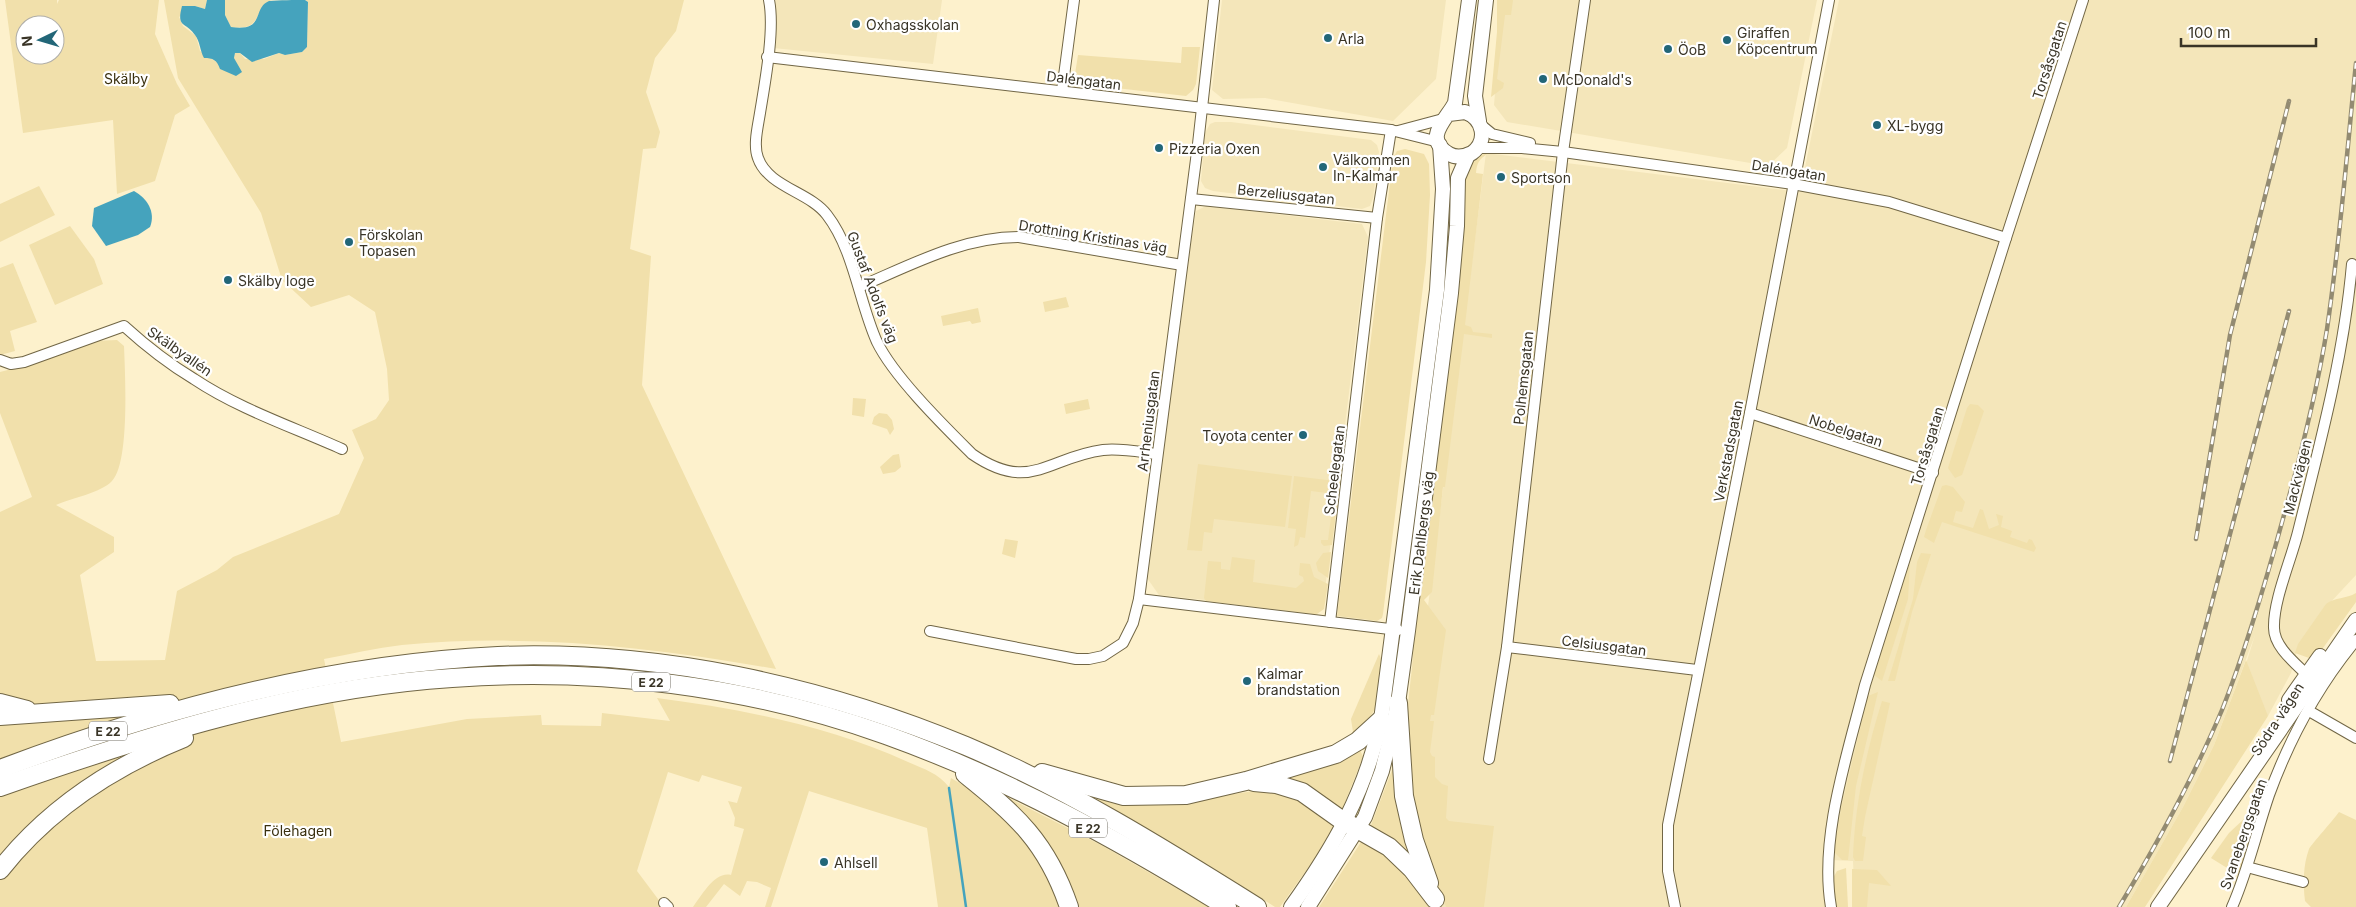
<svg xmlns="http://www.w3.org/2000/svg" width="2356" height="907" font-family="Inter,sans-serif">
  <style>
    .built { fill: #f4e6ba }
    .green { fill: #f1e0ab; fill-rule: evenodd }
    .water { fill: #45a3bd }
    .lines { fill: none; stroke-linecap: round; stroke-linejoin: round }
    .stream { stroke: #45a3bd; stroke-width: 2.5 }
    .minor-casing { stroke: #716645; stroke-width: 12 }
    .secondary-casing { stroke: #716645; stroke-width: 16 }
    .motorway-casing { stroke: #716645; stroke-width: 20 }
    .minor { stroke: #fff; stroke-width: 10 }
    .secondary { stroke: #fff; stroke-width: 14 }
    .motorway { stroke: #fff; stroke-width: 18 }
    .rail-casing { stroke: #938b72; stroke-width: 4.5 }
    .rail { stroke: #fff; stroke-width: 2.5; stroke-dasharray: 8; stroke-linecap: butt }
    .poi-dot { fill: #226678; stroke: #fff; stroke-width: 2 }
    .labels { text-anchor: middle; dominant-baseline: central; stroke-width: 4.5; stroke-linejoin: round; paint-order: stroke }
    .shield { fill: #fff; stroke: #747167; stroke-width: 1 }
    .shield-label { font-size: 12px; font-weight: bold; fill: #393426 }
    .poi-label { font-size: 14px; fill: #393426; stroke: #fff; text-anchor: start }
    .street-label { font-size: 14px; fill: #393426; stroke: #fff }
    .park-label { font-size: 14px; fill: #3a300f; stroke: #fff }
  </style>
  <rect width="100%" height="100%" fill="#fdf1cc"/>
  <g class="built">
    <path d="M776 0H942L933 64 773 48Z"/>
    <path d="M1222 0H1446L1436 79 1393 121 1265 98 1223 99 1212 90Z"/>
    <path d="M1499 0H1817L1787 148 1768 166 1507 122 1494 105 1500 33Z"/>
    <path d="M1839 0H2356V575L2329 604 2297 651 2291 673 2268 716 2236 696 2255 635 2214 745 2183 807 2126 907H1855L1853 861 1831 860 1837 907H1324L1358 859 1411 739 1486 153 1800 192Z"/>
    <path d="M1215 122H1231L1371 140 1377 145 1379 152 1373 198 1370 206 1362 209 1213 191 1205 188 1201 181 1205 133 1210 124Z"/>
    <path d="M1206 206 1362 224 1368 237 1323 606 1315 612 1159 595 1147 578 1187 266 1196 211Z"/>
  </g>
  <g class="green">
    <path d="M5 0H57V4L59 0H159L155 34 177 84 190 106 175 115 155 181 117 194 113 120 23 133ZM25 25H55V55H25Z"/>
    <path d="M164 0H207L205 9 195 6 179 17 183 26 196 36 200 51 218 63 238 67 234 58 235 53H240L245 59H264L279 53 285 55 302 52 307 47 308 2 305 0H684L676 31 655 58 646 92 660 132 656 148 643 149 630 249 651 256 642 385 776 669C653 647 528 633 402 645 376 648 350 654 324 659L341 742 467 719 541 715 542 725 601 726 602 713 670 721 657 698C742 709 829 726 908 762 924 769 938 773 949 787L951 778 980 795 1035 850 1063 907H938L927 828 809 791 771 907H765L771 888 757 882 747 881 740 896 724 884 706 907H693C702 895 715 871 731 875L744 829 734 826 735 818 728 801 737 803 742 787 702 775 699 782 668 772 637 871 664 907H0V512L32 497 0 413V372L35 363 93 341 117 340 124 346C125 373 130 462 112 481 101 493 71 498 56 505L114 537V552L80 575 96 661 165 660 177 591 217 570 233 557 339 514 364 458 352 430 376 419 389 400 387 369 375 312 349 295 311 307 282 280 261 213 178 78Z"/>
    <path d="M225 0H271C252 12 263 31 231 27L225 15Z"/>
    <path d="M1497 0H1513L1511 15H1505L1497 79 1504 83 1503 88 1491 97 1497 32Z"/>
    <path d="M1182 47H1200L1196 84 1193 90 1186 96 1081 84 1075 74 1078 55 1181 63Z"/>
    <path d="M1405 149 1424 154 1429 164 1430 195 1426 262 1383 614 1382 618 1377 621 1337 616 1393 158 1397 151Z"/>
    <path d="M1488 153C1479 160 1477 162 1476 173L1483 174 1465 325 1471 327 1473 332 1492 334V338L1464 334 1445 487H1443L1432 592 1424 600 1446 630 1434 715H1431L1430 721H1434L1430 752 1432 756 1435 757V777L1442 784 1448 786 1446 818 1449 821 1494 826 1484 907H1446C1423 848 1406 789 1407 725 1407 696 1414 669 1413 640L1463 183C1468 170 1472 156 1488 153Z"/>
    <path d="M39 186 55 215 0 242V204Z"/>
    <path d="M70 226 94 259 103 284 55 305 29 245Z"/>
    <path d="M13 263 37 322 10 331 15 351 0 355V268Z"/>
    <path d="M1066 297 1069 307 1045 312 1043 302Z"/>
    <path d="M978 308 981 322 972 324 970 321 943 326 941 316Z"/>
    <path d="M853 398 866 399 864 417 852 415Z"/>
    <path d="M1088 399 1090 409 1066 414 1064 404Z"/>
    <path d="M1970 404 1978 405 1984 411 1962 475 1955 478 1948 468 1967 408Z"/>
    <path d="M879 413 887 414 892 420 894 429 890 435 887 429 872 424 874 417Z"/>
    <path d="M899 454 901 467 895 472 883 474 880 467 893 455Z"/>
    <path d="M1198 464 1292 476 1285 527 1214 519 1212 533 1204 532 1202 551 1187 550Z"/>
    <path d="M1337 474 1341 475 1332 545 1324 546 1321 543V540H1328L1334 494 1311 491 1305 538 1300 537 1298 545 1294 547 1296 529 1288 528 1294 476 1335 481Z"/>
    <path d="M1946 485 1953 487 1965 502 1962 512 1956 511 1953 522 1973 528 1980 509 1983 510 1989 529 1999 525 1996 514 2003 516 2001 527 2012 531 2010 537 2027 543 2029 539 2032 540 2036 548 2034 552 1942 522 1934 543 1924 537 1926 530 1942 486Z"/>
    <path d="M1005 539 1018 541 1015 558 1002 554Z"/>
    <path d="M1331 552 1328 578 1318 571 1316 563 1323 553Z"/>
    <path d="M1921 553 1931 554 1912 612 1895 681H1888L1913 599 1917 562Z"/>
    <path d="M1232 557 1255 560 1253 582 1296 588 1304 581 1303 577 1299 575 1300 563 1310 564 1314 577 1328 584 1324 609 1317 614H1312L1206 601 1204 598 1208 561 1221 562V569L1230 570Z"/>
    <path d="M1910 562 1908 599 1882 681 1874 675Z"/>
    <path d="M2356 593V602L2318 655 2309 658 2295 653 2298 644 2326 604C2335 597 2346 599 2356 593Z"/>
    <path d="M1379 654 1383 663 1377 706 1357 737 1353 732 1351 719Z"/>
    <path d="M2246 660 2268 716 2145 907H2126L2183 807 2214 745Z"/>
    <path d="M1878 692 1856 786 1848 860H1842L1834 852 1841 809 1868 696Z"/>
    <path d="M1882 701 1890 703 1865 817 1862 836 1866 837 1863 861H1855L1853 857C1855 804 1866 752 1882 701Z"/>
    <path d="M1359 747 1363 757 1342 810 1312 788 1279 777Z"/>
    <path d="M1395 762 1412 857 1402 847 1370 828Z"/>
    <path d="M1074 789 1192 800 1268 789 1286 792 1335 824 1313 861 1280 907H1275L1208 865Z"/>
    <path d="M1003 795 1101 845 1209 907H1075Z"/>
    <path d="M2261 803 2240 876 2211 858 2229 833Z"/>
    <path d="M2339 812 2356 820V907H2311L2305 901C2303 884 2303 865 2309 849 2311 845 2334 819 2339 812Z"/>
    <path d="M1363 839 1392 856 1431 907H1319Z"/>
    <path d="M1846 868 1848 907H1836L1833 878 1837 871Z"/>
    <path d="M1852 869 1877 870 1891 886 1869 883 1867 907H1852Z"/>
  </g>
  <g class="water">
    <path d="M207 0H225V15L231 27C266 32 252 8 269 1 279 0 295 0 305 0L308 2 307 47 302 52 285 55 279 53 252 62 240 53H235L234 58 242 72 236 76 220 69C217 60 213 58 204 58 200 51 200 41 195 35 186 21 176 29 182 6H195L205 9Z"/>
    <path d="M134 191C147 198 156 212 150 227L138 235 106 246 92 226 94 208Z"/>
  </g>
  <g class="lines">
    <path class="stream" d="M949 788 966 907"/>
    <defs>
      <g id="minor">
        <path d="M769 0C775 30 765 82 760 113 758 126 753 145 758 158 768 187 810 192 827 215 854 250 859 302 877 342 894 377 944 426 972 454 1030 494 1048 457 1103 450 1121 448 1140 452 1157 454"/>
        <path d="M767 57 1391 130 1439 142"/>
        <path d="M1062 91 1074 0"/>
        <path d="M1481 125 1492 134 1530 143"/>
        <path d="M1398 131 1443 119"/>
        <path d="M1478 148H1522L1563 152 1793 184 1889 202 2006 238"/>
        <path d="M1191 199 1377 218"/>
        <path d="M859 287C911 265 962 237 1019 237L1182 265"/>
        <path d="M0 360 11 364 24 362 124 326C146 346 169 364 194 379 239 409 293 427 342 449"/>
        <path d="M1750 413 1933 473"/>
        <path d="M1139 599 1398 630"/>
        <path d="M1330 622 1377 218 1391 130"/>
        <path d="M930 631 1076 659H1089L1103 656 1123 643 1133 623 1139 599 1198 144 1214 0"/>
        <path d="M1507 647 1697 670"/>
        <path d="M2311 679C2298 665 2274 648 2274 628 2273 601 2291 560 2298 532 2320 444 2344 355 2352 264"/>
        <path d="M2309 711 2356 738"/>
        <path d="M1489 759 1507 647 1563 152 1585 0"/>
        <path d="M2247 867 2303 882"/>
        <path d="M664 903 668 907"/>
        <path d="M1675 907 1668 871V825L1750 413 1829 0"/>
        <path d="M1831 907C1819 837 1848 753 1865 685L2006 238 2083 0"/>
        <path d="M2232 907C2248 871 2256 833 2269 795 2289 740 2318 686 2356 640"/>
      </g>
      <g id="secondary">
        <path d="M1449 114 1465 112C1484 119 1488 141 1472 153 1464 157 1456 158 1449 154 1422 138 1447 119 1455 103L1469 0"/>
        <path d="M1479 121 1475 96 1486 0"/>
        <path d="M2289 700 2320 656"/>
        <path d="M1291 907C1334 847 1365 793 1381 720L1437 290 1443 189 1440 145"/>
        <path d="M1308 907 1365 817 1382 771 1390 739 1398 703 1408 631 1451 293 1457 226 1458 178 1468 155"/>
        <path d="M2158 907 2356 620"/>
      </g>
      <g id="motorway">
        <path d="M0 703 27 710"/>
        <path d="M1398 703 1404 796 1414 840 1429 883"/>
        <path d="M0 716 170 704"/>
        <path d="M0 769C159 709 327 664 498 656 658 650 819 685 966 746 1068 789 1163 848 1257 907"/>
        <path d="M1042 773 1124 796 1186 795 1246 781 1336 754 1358 741 1381 720"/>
        <path d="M965 774C1016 815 1047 842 1069 907"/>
        <path d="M1254 782 1276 784 1302 792 1340 819 1389 847 1412 869 1435 899"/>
        <path d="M0 787C145 736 297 688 452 678 598 667 748 686 886 735 1006 778 1119 840 1227 907"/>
        <path d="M0 870C48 809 112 767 184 738"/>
      </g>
    </defs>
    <use href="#minor" class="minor-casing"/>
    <use href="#secondary" class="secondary-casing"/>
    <use href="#motorway" class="motorway-casing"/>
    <use href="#minor" class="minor"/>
    <use href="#secondary" class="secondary"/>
    <use href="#motorway" class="motorway"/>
    <defs>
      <g id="rail">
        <path d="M2196 539 2230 335 2289 101"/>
        <path d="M2170 761 2289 311"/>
        <path d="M2119 907C2157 844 2193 779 2222 710 2247 647 2266 581 2284 515 2301 454 2317 391 2327 329 2340 241 2347 152 2356 63"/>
      </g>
    </defs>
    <use href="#rail" class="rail-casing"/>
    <use href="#rail" class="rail"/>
  </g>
  <g class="poi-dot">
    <circle cx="856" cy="24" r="5"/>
    <circle cx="1328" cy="38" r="5"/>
    <circle cx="1727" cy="40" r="5"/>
    <circle cx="1668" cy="49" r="5"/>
    <circle cx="1543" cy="79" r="5"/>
    <circle cx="1877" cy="125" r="5"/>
    <circle cx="1159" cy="148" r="5"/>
    <circle cx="1323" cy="167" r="5"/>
    <circle cx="1501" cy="177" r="5"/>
    <circle cx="349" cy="242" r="5"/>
    <circle cx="228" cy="280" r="5"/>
    <circle cx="1303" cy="435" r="5"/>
    <circle cx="1247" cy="681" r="5"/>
    <circle cx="824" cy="862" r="5"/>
  </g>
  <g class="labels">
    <g class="shield">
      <rect x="632" y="672.5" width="38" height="19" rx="4"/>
      <rect x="89" y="721.5" width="38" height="19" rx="4"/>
      <rect x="1069" y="818.5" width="38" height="19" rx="4"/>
    </g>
    <g class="shield-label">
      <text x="651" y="682">E 22</text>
      <text x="108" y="731">E 22</text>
      <text x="1088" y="828">E 22</text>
    </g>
    <g class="poi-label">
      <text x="866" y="24">Oxhagsskolan</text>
      <text x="1737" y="32">Giraffen<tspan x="1737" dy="16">Köpcentrum</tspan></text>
      <text x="1338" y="38">Arla</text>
      <text x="1678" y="49">ÖoB</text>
      <text x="1553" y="79">McDonald's</text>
      <text x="1887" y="125">XL-bygg</text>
      <text x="1169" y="148">Pizzeria Oxen</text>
      <text x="1333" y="159">Välkommen<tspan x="1333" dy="16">In-Kalmar</tspan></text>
      <text x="1511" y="177">Sportson</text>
      <text x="359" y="234">Förskolan<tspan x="359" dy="16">Topasen</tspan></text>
      <text x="238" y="280">Skälby loge</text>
      <text x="1293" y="435" text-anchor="end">Toyota center</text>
      <text x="1257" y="673">Kalmar<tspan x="1257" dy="16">brandstation</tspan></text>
      <text x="834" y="862">Ahlsell</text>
    </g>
    <g class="street-label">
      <text transform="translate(2049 60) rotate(-72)">Torsåsgatan</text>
      <text transform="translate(1084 80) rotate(7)">Daléngatan</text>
      <text transform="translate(1789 170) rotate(9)">Daléngatan</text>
      <text transform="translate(1286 194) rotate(6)">Berzeliusgatan</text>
      <text transform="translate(1093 236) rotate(9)">Drottning Kristinas väg</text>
      <text transform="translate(873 287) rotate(69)">Gustaf Adolfs väg</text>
      <text transform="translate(180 351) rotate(35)">Skälbyallén</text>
      <text transform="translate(1523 378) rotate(-84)">Polhemsgatan</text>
      <text transform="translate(1148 421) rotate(-83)">Arrheniusgatan</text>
      <text transform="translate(1846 430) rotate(18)">Nobelgatan</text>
      <text transform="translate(1927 446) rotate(-73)">Torsåsgatan</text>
      <text transform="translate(1728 451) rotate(-79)">Verkstadsgatan</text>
      <text transform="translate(1334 470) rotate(-83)">Scheelegatan</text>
      <text transform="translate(2297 477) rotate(-76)">Mackvägen</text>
      <text transform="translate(1421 533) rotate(-83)">Erik Dahlbergs väg</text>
      <text transform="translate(1604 645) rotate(7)">Celsiusgatan</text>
      <text transform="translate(2277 719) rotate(-57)">Södra vägen</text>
      <text transform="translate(2243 834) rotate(-71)">Svanebergsgatan</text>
    </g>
    <g class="park-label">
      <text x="126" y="78">Skälby</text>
      <text x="298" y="830">Fölehagen</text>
    </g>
  </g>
  <g transform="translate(40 40) rotate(265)"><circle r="24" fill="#ffffff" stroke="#b0aea8"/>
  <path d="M0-4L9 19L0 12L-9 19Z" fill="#226678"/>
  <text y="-8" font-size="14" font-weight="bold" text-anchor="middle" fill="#393426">N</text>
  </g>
  <path d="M2181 38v8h135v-8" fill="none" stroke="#393426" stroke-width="2.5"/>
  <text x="2188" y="38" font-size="15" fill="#393426" stroke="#ffffff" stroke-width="4" paint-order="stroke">100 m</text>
</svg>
